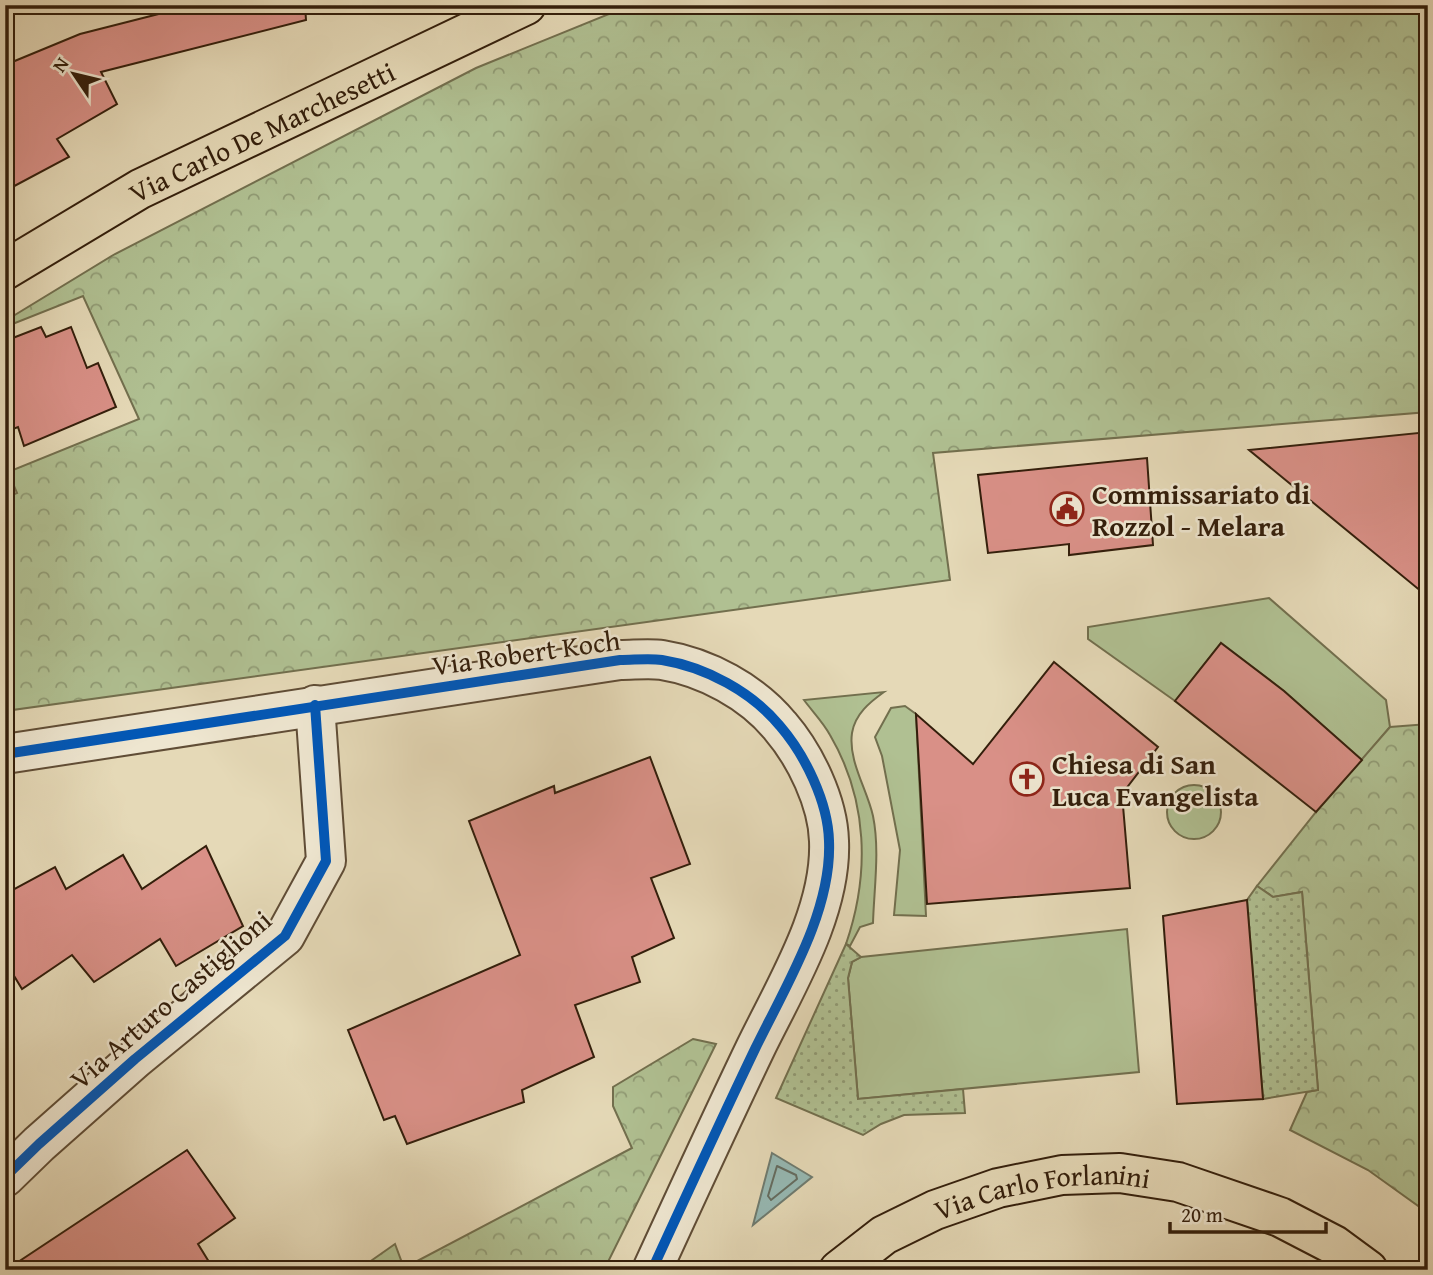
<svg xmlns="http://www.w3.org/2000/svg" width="1433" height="1275" font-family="'Gentium Book Plus',serif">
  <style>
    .green { fill: #b0c092; stroke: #726f4e; stroke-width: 2 }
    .forest { fill: url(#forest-crowns); stroke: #726f4e; stroke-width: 2 }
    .park { fill: url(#park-dots); stroke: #726f4e; stroke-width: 2 }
    .water { fill: #96b9b4; stroke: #6e7b70; stroke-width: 2 }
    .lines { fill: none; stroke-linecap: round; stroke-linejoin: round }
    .shore { stroke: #646c60; stroke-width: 2 }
    .building { fill: #d99087; stroke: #331e0b; stroke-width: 2 }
    .minor-casing { stroke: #604d36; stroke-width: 42 }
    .major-casing { stroke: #331e0b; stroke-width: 42 }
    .minor { stroke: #eee6d0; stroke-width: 38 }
    .major { stroke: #e5d9b7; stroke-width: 38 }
    .cycleway-casing { stroke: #eee6d0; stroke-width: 15 }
    .cycleway { stroke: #0057b8; stroke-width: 10 }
    .labels { text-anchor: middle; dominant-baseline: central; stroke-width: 5; stroke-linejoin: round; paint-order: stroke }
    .street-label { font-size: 28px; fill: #331e0b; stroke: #eee6d0 }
    .poi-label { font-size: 28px; font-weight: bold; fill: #331e0b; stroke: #eee6d0; text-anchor: start }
  </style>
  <defs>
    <pattern id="forest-crowns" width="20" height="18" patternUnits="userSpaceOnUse" patternTransform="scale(1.75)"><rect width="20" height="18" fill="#b0c092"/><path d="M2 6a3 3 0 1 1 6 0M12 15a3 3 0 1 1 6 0" fill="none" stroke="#909b75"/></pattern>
    <pattern id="park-dots" width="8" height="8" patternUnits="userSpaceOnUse" patternTransform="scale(1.75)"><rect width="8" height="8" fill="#b0c092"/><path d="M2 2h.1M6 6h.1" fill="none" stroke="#909b75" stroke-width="1.8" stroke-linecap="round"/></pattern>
  </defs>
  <rect width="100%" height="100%" fill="#e5d9b7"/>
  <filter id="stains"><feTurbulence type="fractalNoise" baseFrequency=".00286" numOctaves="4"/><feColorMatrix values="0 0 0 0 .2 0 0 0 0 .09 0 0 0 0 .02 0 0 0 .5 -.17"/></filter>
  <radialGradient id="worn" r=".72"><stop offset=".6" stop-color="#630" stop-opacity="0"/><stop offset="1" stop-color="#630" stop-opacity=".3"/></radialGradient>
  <g class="green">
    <path d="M1269 598 1386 700 1390 727 1362 760 1284 691 1221 643 1175 701 1088 639V627Z"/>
    <path d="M884 692C870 702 855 714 852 733 848 761 867 789 873 816 880 850 874 889 873 923L860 927 850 946 846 944C870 874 868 800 830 735 823 722 812 711 804 700Z"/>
    <path d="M905 706 916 714 926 916 894 915 900 850 882 756 875 737 891 708Z"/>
    <circle cx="1194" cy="812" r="27"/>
    <path d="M1127 929 1139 1072 858 1099 848 978 852 962 861 957Z"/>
  </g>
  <g class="forest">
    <path d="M631 5H1428V412L933 453 950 580 5 711V498L17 493 8 472 139 419 83 296 5 327V321L115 254 476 68Z"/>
    <path d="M1428 724V1213L1368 1170 1290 1130 1307 1092 1318 1090 1302 892 1273 897 1257 886 1316 812 1390 727Z"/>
    <path d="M693 1039 716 1044 604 1270H358L395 1244 404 1268 632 1148 613 1106V1087Z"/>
  </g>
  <g class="park">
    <path d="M1257 886 1273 897 1302 892 1318 1090 1263 1099 1247 900Z"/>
    <path d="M846 944 861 957 852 962 848 978 858 1099 963 1089 965 1113 904 1115 881 1124 863 1135 776 1098Z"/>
  </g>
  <path class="water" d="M772 1153 812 1177 753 1225Z"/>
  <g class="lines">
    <path class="shore" d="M777 1166 796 1175 797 1179 771 1200 768 1196Z"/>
  </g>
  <g class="building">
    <path d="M194 5H305L306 20 101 72 117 104 57 139 69 157 5 191V65L80 34Z"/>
    <path d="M41 327 46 337 71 327 87 368 98 363 116 407 24 446 18 427 5 432V341Z"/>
    <path d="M1428 432V597L1249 450Z"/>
    <path d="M1147 458 1153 545 1069 555V544L988 553 978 475Z"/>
    <path d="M1221 643 1284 691 1362 760 1316 812 1175 701Z"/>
    <path d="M1054 662 1158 747 1122 794 1130 888 927 904 916 714 973 764Z"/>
    <path d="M650 757 690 864 651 878 674 938 632 957 640 982 575 1005 594 1057 522 1090 524 1102 407 1144 395 1116 384 1120 348 1030 520 955 469 821 554 786 555 793Z"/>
    <path d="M206 846 243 926 176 966 160 939 94 982 72 955 22 989 5 961V894L55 867 66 889 123 855 142 889Z"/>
    <path d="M1247 900 1263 1099 1177 1104 1163 916Z"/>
    <path d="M187 1150 235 1218 198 1244 214 1270H6Z"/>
  </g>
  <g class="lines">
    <defs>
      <g id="minor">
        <path d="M5 754 620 660C634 660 649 658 662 660 706 667 752 692 780 726 805 755 828 802 829 841 832 912 785 987 755 1049 720 1122 686 1196 652 1270"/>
        <path d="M5 1177 39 1144 135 1059 285 936 326 861 315 705"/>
      </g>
      <g id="major">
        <path id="s1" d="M5 270 140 189 526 5"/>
        <path id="s2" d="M839 1270 884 1235 935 1210 998 1188 1062 1175 1120 1173 1178 1182 1280 1217 1334 1245 1368 1270"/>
      </g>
    </defs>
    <use href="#minor" class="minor-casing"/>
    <use href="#major" class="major-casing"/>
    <use href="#minor" class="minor"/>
    <use href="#major" class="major"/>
    <defs>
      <g id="cycleway">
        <path d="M5 754 620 660C634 660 649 658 662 660 706 667 752 692 780 726 805 755 828 802 829 841 832 912 785 987 755 1049 720 1122 686 1196 652 1270"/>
        <path d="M5 1177 39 1144 135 1059 285 936 326 861 315 705"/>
      </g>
    </defs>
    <use href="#cycleway" class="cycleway-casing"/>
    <use href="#cycleway" class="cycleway"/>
  </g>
  <defs>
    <symbol id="civic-ring" viewBox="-11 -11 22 22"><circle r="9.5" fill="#eee6d0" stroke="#8f2418" stroke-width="1.5"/><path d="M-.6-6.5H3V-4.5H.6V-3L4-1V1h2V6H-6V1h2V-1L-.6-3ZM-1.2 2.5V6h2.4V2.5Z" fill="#8f2418"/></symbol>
    <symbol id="church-ring" viewBox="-11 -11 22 22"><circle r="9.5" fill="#eee6d0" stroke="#8f2418" stroke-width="1.5"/><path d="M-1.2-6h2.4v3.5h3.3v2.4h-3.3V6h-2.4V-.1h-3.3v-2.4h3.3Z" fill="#8f2418"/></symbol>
  </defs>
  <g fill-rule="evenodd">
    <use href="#civic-ring" x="1048" y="490" width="38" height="38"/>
    <use href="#church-ring" x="1008" y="760" width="38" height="38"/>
  </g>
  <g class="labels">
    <g class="street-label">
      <text stroke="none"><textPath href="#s1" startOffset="292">Via Carlo De Marchesetti</textPath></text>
      <text transform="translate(526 652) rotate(-8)">Via Robert Koch</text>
      <text transform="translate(170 999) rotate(-41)">Via Arturo Castiglioni</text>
      <text stroke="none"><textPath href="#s2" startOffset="224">Via Carlo Forlanini</textPath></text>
    </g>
    <g class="poi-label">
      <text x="1092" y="493">Commissariato di<tspan x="1092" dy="32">Rozzol - Melara</tspan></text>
      <text x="1052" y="763">Chiesa di San<tspan x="1052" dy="32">Luca Evangelista</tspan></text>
    </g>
  </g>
  <rect width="1433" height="1275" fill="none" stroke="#e5d9b7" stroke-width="28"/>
  <rect x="7" y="7" width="1419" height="1261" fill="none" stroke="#331e0b" stroke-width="3.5"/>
  <rect x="14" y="14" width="1405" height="1247" fill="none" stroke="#331e0b" stroke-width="2"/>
  <g transform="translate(74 74) rotate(305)" stroke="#eee6d0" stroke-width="5" paint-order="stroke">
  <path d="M0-5L12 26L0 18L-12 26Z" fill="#331e0b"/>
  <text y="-10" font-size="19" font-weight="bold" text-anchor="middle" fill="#331e0b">N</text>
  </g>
  <path d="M1170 1222v10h156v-10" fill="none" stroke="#331e0b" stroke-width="3.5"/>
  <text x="1181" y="1222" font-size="21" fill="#331e0b" stroke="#eee6d0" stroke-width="5" paint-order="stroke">20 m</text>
  <rect width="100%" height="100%" filter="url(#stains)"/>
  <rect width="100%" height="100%" fill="url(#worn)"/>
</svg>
